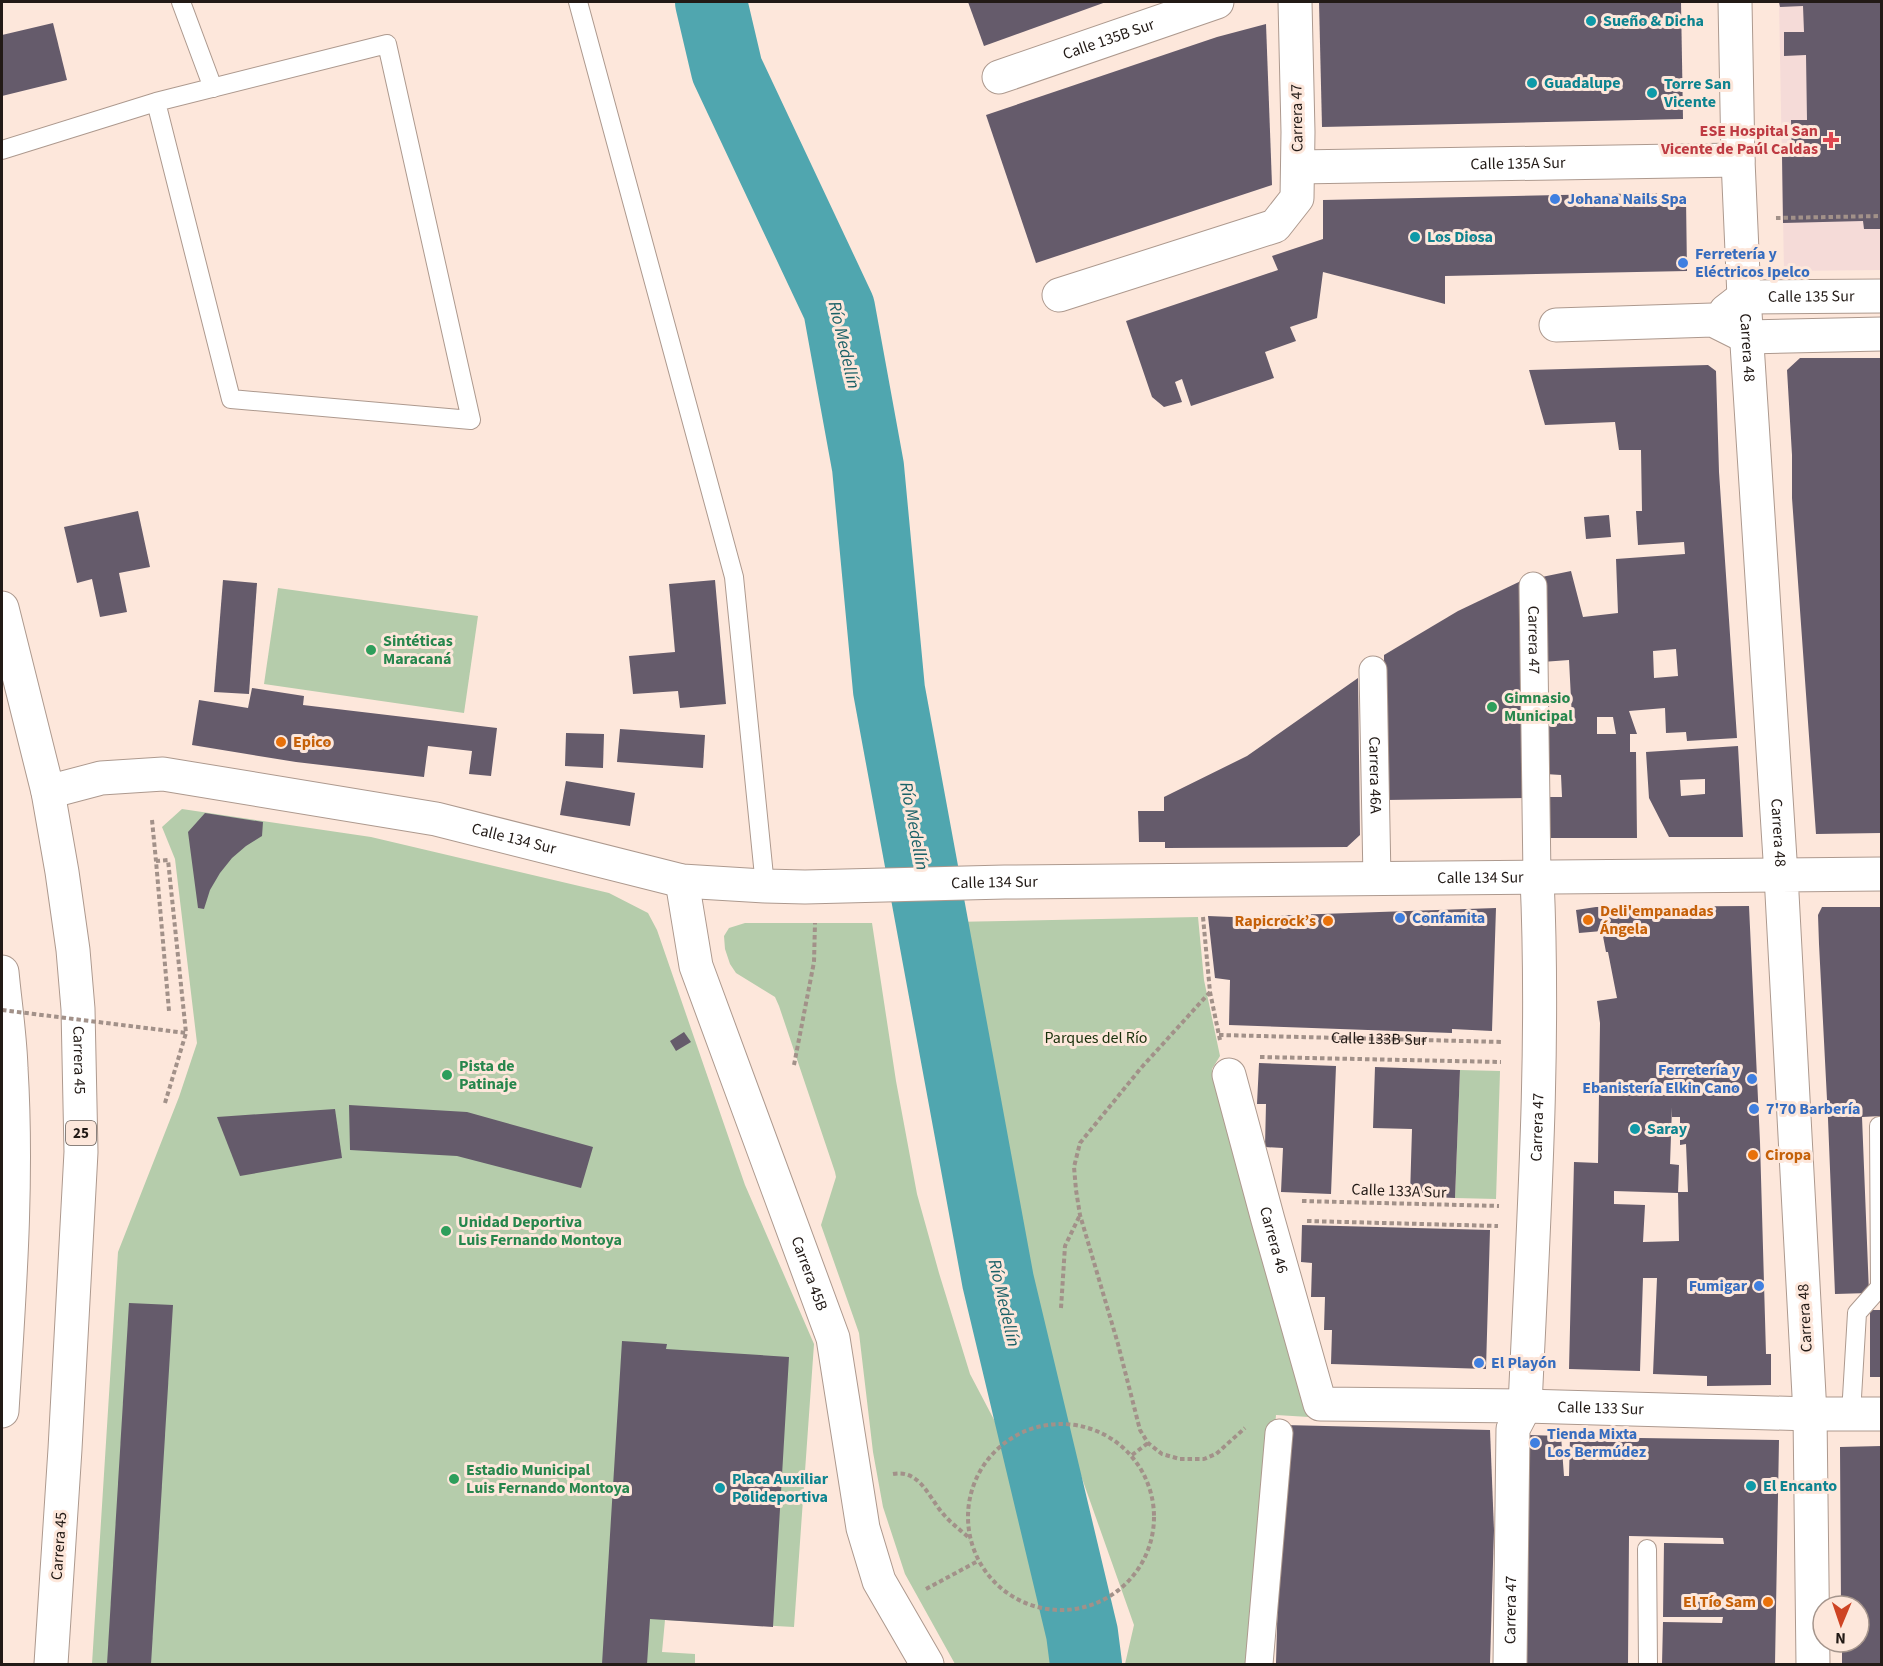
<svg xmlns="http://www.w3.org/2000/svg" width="1883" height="1666" font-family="'Source Sans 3',sans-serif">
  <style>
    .medical { fill: #f5dbd8 }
    .green { fill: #b5ccab }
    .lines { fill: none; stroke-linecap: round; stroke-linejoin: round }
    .river { stroke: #50a6af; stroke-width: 72 }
    .building { fill: #655b6b; fill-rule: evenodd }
    .service-casing { stroke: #ad998e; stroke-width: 20 }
    .pedestrian-casing { stroke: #ad998e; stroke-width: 29 }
    .minor-casing { stroke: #ad998e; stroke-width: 35 }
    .tertiary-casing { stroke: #ad998e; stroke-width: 35 }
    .secondary-casing { stroke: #ad998e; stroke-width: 35 }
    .trunk-casing { stroke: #ad998e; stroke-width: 35 }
    .path { stroke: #a29189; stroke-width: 4; stroke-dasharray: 4.5 3; stroke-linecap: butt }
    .service { stroke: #fff; stroke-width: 18 }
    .pedestrian { stroke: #fff; stroke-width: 27 }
    .minor { stroke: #fff; stroke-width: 33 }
    .tertiary { stroke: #fff; stroke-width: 33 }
    .secondary { stroke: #fff; stroke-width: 33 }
    .trunk { stroke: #fff; stroke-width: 33 }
    .path-bridge { stroke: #a29189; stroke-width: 4; stroke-dasharray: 4.5 3; stroke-linecap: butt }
    .culture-dot { fill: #0f9aa8; stroke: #fde7db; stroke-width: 2 }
    .health-dot { fill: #e0444e; stroke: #fde7db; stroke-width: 2 }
    .shop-dot { fill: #3f7fe0; stroke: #fde7db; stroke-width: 2 }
    .leisure-dot { fill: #2e9e5b; stroke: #fde7db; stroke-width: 2 }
    .food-dot { fill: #e8710a; stroke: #fde7db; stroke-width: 2 }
    .labels { text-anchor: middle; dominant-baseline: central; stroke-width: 6; stroke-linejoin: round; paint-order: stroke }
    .shield { fill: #fde7db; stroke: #645851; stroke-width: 1.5 }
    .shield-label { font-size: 15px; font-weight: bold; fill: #221a16 }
    .culture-label { font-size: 16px; font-weight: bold; fill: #0d838f; stroke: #fde7db; text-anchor: start }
    .street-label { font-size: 16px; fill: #221a16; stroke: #fde7db }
    .health-label { font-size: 16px; font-weight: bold; fill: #be3a42; stroke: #fde7db; text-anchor: end }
    .shop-label { font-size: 16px; font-weight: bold; fill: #366cbe; stroke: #fde7db; text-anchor: start }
    .leisure-label { font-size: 16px; font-weight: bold; fill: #27864d; stroke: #fde7db; text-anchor: start }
    .food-label { font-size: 16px; font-weight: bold; fill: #c56008; stroke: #fde7db; text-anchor: start }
    .park-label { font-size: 16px; fill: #18300b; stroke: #fde7db }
    .water-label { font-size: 18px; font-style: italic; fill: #1a6167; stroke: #fde7db }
  </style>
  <rect width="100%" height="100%" fill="#fde7db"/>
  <path class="medical" d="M1779 2H1881V270L1784 271Z"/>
  <g class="green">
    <path d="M278 588 478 616 464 713 264 684Z"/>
    <path d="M182 809 371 837 609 893 648 913 657 930 745 1185 814 1344 794 1627 665 1620 662 1652 695 1654V1664H92L118 1252 179 1097 197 1043 175 859 162 827Z"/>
    <path d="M1198 917 1204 980 1220 1056 1212 1069 1309 1417 1276 1415 1255 1664H1125L1134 1625 1056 1405 950 922Z"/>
    <path d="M745 923H872L896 1081 917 1194 939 1273 970 1374 1042 1511 1078 1659 1077 1664H955L905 1574 883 1507 873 1452 859 1333 821 1225 836 1177 835 1172 779 1006 775 997 736 973 730 964 725 949 724 936 729 928Z"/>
    <path d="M1460 1070 1500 1071 1496 1199 1455 1198Z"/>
  </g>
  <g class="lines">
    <path class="river" d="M711 2 727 70 839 308 868 467 889 690 998 1281 1082 1633 1086 1664"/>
  </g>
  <g class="building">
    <path d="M968 2H1106L984 46Z"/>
    <path d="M1319 2H1681L1683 119 1322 127Z"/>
    <path d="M1779 2H1881V229H1864L1863 221 1783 223 1782 156H1792L1791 120H1807L1806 55 1784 56V32H1804L1803 6 1780 7Z"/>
    <path d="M53 23 67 80 2 96V35Z"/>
    <path d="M1266 24 1272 185 1036 263 986 115 1217 37Z"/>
    <path d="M1657 193 1658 199 1686 198 1687 271 1445 276V304L1323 272 1317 318 1290 327 1296 341 1265 352 1274 378 1191 406 1182 379 1175 382 1182 402 1164 407 1152 397 1126 321 1278 270 1272 256 1323 239V200Z"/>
    <path d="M1800 358H1881V833L1816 834 1792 498V455L1787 370Z"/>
    <path d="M1708 365 1716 371 1719 472 1737 738 1687 741 1686 732 1666 733 1665 708 1629 711 1637 734H1630V752H1636L1637 838H1546V797H1562L1561 775 1545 774V719L1572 718 1569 660 1542 662 1537 578 1571 571 1583 617 1618 613 1616 559 1685 554 1684 542 1638 545 1636 511H1642L1641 450H1619L1615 422 1545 425 1529 370ZM1676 649 1678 676 1654 678 1653 651ZM1597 717H1613L1616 734H1597Z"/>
    <path d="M138 511 150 567 119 573 127 612 100 617 92 579 77 583 64 527Z"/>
    <path d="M1609 515 1611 537 1586 539 1584 517Z"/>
    <path d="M223 580 257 583 249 694 214 692Z"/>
    <path d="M715 580 726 704 680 708 678 691 633 694 629 656 675 652 669 584Z"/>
    <path d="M1523 580 1526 798 1385 800 1384 655 1458 611Z"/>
    <path d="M1358 678 1360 835 1347 847 1165 848V842H1139L1138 811H1164V797L1247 756Z"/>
    <path d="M252 688 304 696 303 705 497 728 491 776 469 774 472 751 428 746 424 777 296 762 192 745 199 700 248 708Z"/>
    <path d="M620 729 705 735 703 768 617 762Z"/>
    <path d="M566 733 604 734 603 768 565 766Z"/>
    <path d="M1738 746 1743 837H1669L1649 798 1646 752ZM1705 779V794L1681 796 1680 780Z"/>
    <path d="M566 781 635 793 630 826 560 815Z"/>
    <path d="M205 813 263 822 262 836 246 846 232 858 220 873 210 890 204 909 198 908 188 832Z"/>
    <path d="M1749 906 1760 1142 1766 1354H1771V1385L1707 1386V1376L1653 1374 1657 1278H1643L1640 1371 1569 1369 1574 1162 1598 1163 1600 1023 1597 1001 1617 998 1608 952H1606L1602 931 1579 933 1576 910 1596 907ZM1672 1107V1117H1680V1145L1686 1144 1688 1192H1678L1679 1241 1643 1242 1645 1205 1614 1204V1191L1678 1193 1679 1165 1670 1164Z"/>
    <path d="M1822 907H1881V1116L1862 1117 1869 1293 1835 1294 1828 1119 1819 944 1818 915Z"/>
    <path d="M1496 908 1492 1031 1452 1029V1033L1229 1025 1230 980 1215 978 1208 916 1232 917Z"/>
    <path d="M684 1032 691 1042 676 1051 670 1041Z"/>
    <path d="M1259 1063 1336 1066 1331 1194 1281 1192 1283 1148 1265 1147 1266 1104H1257Z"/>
    <path d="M1375 1067 1460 1070 1455 1198 1410 1196 1412 1129 1373 1128Z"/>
    <path d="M349 1105 467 1112 593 1147 581 1188 457 1156 350 1150Z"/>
    <path d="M335 1109 342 1158 240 1176 217 1117Z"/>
    <path d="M1302 1225 1490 1230 1486 1369 1331 1364 1332 1330H1324L1325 1297H1311L1312 1263 1301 1262Z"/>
    <path d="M129 1303 173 1305 151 1664H107Z"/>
    <rect x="1870" y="1310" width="11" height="67"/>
    <path d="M622 1341 667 1344 666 1349 789 1357 773 1627 650 1619 647 1664H602Z"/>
    <path d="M1284 1425 1490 1430 1494 1530 1490 1664 1276 1663 1280 1524Z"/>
    <path d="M1529 1435 1561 1436 1564 1476H1569L1570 1437 1779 1440 1775 1664H1662L1663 1622 1722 1623 1723 1617H1663L1664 1543 1724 1544 1723 1538 1629 1536 1628 1664H1526Z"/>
    <path d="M1881 1446V1664H1842V1642H1859V1606H1841L1840 1447Z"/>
  </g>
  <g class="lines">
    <defs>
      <g id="service">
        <path d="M181 2 213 88"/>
        <path d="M578 2 734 577 765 886"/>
        <path d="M2 150 156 102 387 44 471 420 231 399 156 102"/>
        <path d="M1851 1414 1857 1313 1880 1287 1879 1126H1882"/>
        <path d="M1647 1549 1648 1664"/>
      </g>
      <g id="pedestrian">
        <path id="s2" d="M1533 586 1537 878"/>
        <path id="s3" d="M1373 670 1377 879"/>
        <path d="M1259 1664 1279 1433"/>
      </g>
      <g id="minor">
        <path id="s4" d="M1735 2 1738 160 1744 297 1781 875"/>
        <path id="s5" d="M999 77 1217 2"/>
        <path id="s6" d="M1298 167 1738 160"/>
        <path d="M1059 295 1275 226 1297 198 1298 132 1295 2"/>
        <path id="s7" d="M1726 311 1744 297 1882 296"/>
        <path d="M1556 325 1713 320 1747 337 1882 334"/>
        <path id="s8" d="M1229 1075 1268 1220 1320 1404 1525 1406 1810 1414H1882"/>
        <path id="s9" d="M1510 1664 1513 1429 1525 1406C1533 1230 1545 1054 1537 878"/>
      </g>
      <g id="tertiary">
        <path id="s10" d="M48 792 101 778 163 774 436 819 682 881 765 886 805 887 1005 882 1781 875"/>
        <path id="s11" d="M682 881 696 966 833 1338 863 1528 879 1581 927 1664"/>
      </g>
      <path id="secondary" d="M1813 1664 1810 1414 1781 875 1882 874"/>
      <g id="trunk">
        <path id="s12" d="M2 608 48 792 62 872 73 950 78 1009 81 1152 65 1449 51 1664"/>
        <path d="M2 972C5 1004 10 1036 11 1068 18 1183 9 1297 2 1411"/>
      </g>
    </defs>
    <use href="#service" class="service-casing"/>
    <use href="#pedestrian" class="pedestrian-casing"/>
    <use href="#minor" class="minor-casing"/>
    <use href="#tertiary" class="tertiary-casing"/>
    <use href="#secondary" class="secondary-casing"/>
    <use href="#trunk" class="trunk-casing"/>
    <g class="path">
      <path d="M1776 218 1882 216"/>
      <path d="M152 820 156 861"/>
      <path d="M1203 917 1210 992 1220 1040"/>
      <path d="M1210 992 1141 1068 1080 1143 1074 1167 1076 1190 1080 1215 1118 1344 1140 1430 1148 1443 1162 1454 1180 1459H1204L1216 1454 1245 1428"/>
      <path id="s1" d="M1219 1035 1503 1042"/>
      <path d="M1260 1057 1501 1062"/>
      <path d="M794 1065 814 962 815 923"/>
      <path d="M165 1103 186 1033 168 860 156 861 169 1011"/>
      <path d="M1302 1201 1499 1206"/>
      <path d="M1307 1221 1498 1226"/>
      <path d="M1061 1308 1065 1246 1080 1215"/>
      <circle cx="1061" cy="1517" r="93"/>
      <path d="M1132 1455 1148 1443"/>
      <path d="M893 1474C921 1469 929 1499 945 1516 952 1524 962 1531 970 1539"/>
      <path d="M926 1589 978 1561"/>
    </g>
    <use href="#service" class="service"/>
    <use href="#pedestrian" class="pedestrian"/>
    <use href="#minor" class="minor"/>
    <use href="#tertiary" class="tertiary"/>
    <use href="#secondary" class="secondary"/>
    <use href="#trunk" class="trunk"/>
    <path class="path-bridge" d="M2 1010 186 1033"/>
  </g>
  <g class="culture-dot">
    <circle cx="1591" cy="21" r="6"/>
    <circle cx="1532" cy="83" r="6"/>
    <circle cx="1652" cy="93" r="6"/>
    <circle cx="1415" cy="237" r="6"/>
    <circle cx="1635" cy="1129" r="6"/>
    <circle cx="1751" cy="1486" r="6"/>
    <circle cx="720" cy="1488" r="6"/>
  </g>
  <path class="health-dot" d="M1828 131h6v6h6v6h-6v6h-6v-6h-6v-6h6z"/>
  <g class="shop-dot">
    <circle cx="1555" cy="199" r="6"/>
    <circle cx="1683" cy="263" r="6"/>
    <circle cx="1400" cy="918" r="6"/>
    <circle cx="1752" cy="1079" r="6"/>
    <circle cx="1754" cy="1109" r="6"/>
    <circle cx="1759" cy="1286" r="6"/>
    <circle cx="1479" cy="1363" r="6"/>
    <circle cx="1535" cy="1443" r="6"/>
  </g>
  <g class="leisure-dot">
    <circle cx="371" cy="650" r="6"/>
    <circle cx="1492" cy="707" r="6"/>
    <circle cx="447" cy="1075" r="6"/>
    <circle cx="446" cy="1231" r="6"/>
    <circle cx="454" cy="1479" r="6"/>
  </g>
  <g class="food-dot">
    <circle cx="281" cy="742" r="6"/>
    <circle cx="1588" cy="920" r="6"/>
    <circle cx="1328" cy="921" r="6"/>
    <circle cx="1753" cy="1155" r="6"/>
    <circle cx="1768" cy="1602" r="6"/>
  </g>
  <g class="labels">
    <rect class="shield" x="66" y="1121" width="30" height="24" rx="4.5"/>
    <g class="shield-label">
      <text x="81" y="1133">25</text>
    </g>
    <g class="culture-label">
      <text x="1603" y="21">Sueño &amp; Dicha</text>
      <text x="1544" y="83">Guadalupe</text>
      <text x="1664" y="84">Torre San<tspan x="1664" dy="18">Vicente</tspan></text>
      <text x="1427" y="237">Los Diosa</text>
      <text x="1647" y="1129">Saray</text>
      <text x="732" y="1479">Placa Auxiliar<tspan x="732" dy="18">Polideportiva</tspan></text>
      <text x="1763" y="1486">El Encanto</text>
    </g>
    <g class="street-label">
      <text stroke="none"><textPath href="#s5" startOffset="116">Calle 135B Sur</textPath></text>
      <text transform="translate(1297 118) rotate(-91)">Carrera 47</text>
      <text stroke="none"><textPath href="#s6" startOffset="220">Calle 135A Sur</textPath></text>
      <text stroke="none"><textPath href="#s7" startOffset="90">Calle 135 Sur</textPath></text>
      <text stroke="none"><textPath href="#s4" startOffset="346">Carrera 48</textPath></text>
      <text stroke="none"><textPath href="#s2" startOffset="54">Carrera 47</textPath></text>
      <text stroke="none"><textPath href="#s3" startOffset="105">Carrera 46A</textPath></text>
      <text stroke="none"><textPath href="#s4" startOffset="832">Carrera 48</textPath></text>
      <text stroke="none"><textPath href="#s10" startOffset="474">Calle 134 Sur</textPath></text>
      <text stroke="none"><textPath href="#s10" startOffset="1446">Calle 134 Sur</textPath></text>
      <text stroke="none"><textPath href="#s10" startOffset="960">Calle 134 Sur</textPath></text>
      <text stroke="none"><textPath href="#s1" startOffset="160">Calle 133B Sur</textPath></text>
      <text stroke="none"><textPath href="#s12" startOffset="460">Carrera 45</textPath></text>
      <text stroke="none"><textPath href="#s9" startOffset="540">Carrera 47</textPath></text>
      <text transform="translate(1399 1191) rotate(2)">Calle 133A Sur</text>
      <text stroke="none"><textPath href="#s8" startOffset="171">Carrera 46</textPath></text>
      <text stroke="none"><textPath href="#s11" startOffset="414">Carrera 45B</textPath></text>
      <text transform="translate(1805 1318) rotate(-93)">Carrera 48</text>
      <text stroke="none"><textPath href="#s8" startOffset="622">Calle 133 Sur</textPath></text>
      <text transform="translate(59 1546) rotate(-86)">Carrera 45</text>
      <text stroke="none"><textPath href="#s9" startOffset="54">Carrera 47</textPath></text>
    </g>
    <g class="health-label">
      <text x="1818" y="131">ESE Hospital San<tspan x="1818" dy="18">Vicente de Paúl Caldas</tspan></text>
    </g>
    <g class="shop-label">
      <text x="1567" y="199">Johana Nails Spa</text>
      <text x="1695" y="254">Ferretería y<tspan x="1695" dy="18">Eléctricos Ipelco</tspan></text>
      <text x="1412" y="918">Confamita</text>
      <text x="1740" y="1070" text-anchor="end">Ferretería y<tspan x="1740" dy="18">Ebanistería Elkin Cano</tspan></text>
      <text x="1766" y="1109">7'70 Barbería</text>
      <text x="1747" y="1286" text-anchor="end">Fumigar</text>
      <text x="1491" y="1363">El Playón</text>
      <text x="1547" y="1434">Tienda Mixta<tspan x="1547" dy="18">Los Bermúdez</tspan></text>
    </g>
    <g class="leisure-label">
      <text x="383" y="641">Sintéticas<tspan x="383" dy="18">Maracaná</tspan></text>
      <text x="1504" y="698">Gimnasio<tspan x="1504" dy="18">Municipal</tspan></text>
      <text x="459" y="1066">Pista de<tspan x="459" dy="18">Patinaje</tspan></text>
      <text x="458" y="1222">Unidad Deportiva<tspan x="458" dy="18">Luis Fernando Montoya</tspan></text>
      <text x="466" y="1470">Estadio Municipal<tspan x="466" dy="18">Luis Fernando Montoya</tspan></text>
    </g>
    <g class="food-label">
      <text x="293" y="742">Epico</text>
      <text x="1600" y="911">Deli'empanadas<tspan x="1600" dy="18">Ángela</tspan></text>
      <text x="1316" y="921" text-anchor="end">Rapicrock’s</text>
      <text x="1765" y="1155">Ciropa</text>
      <text x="1756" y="1602" text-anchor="end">El Tío Sam</text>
    </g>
    <g class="park-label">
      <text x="1096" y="1038">Parques del Río</text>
    </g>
    <g class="water-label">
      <text transform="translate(844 345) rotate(77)">Río Medellín</text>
      <text transform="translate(914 826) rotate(79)">Río Medellín</text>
      <text transform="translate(1004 1303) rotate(77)">Río Medellín</text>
    </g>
  </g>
  <rect width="1883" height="1666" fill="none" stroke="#221a16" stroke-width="6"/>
  <g transform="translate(1841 1624) rotate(182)"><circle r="28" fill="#fde7db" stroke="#a5958c" stroke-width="1.5"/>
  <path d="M0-4.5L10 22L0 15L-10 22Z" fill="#ce4424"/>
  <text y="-9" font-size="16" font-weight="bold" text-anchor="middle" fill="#221a16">N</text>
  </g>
</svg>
